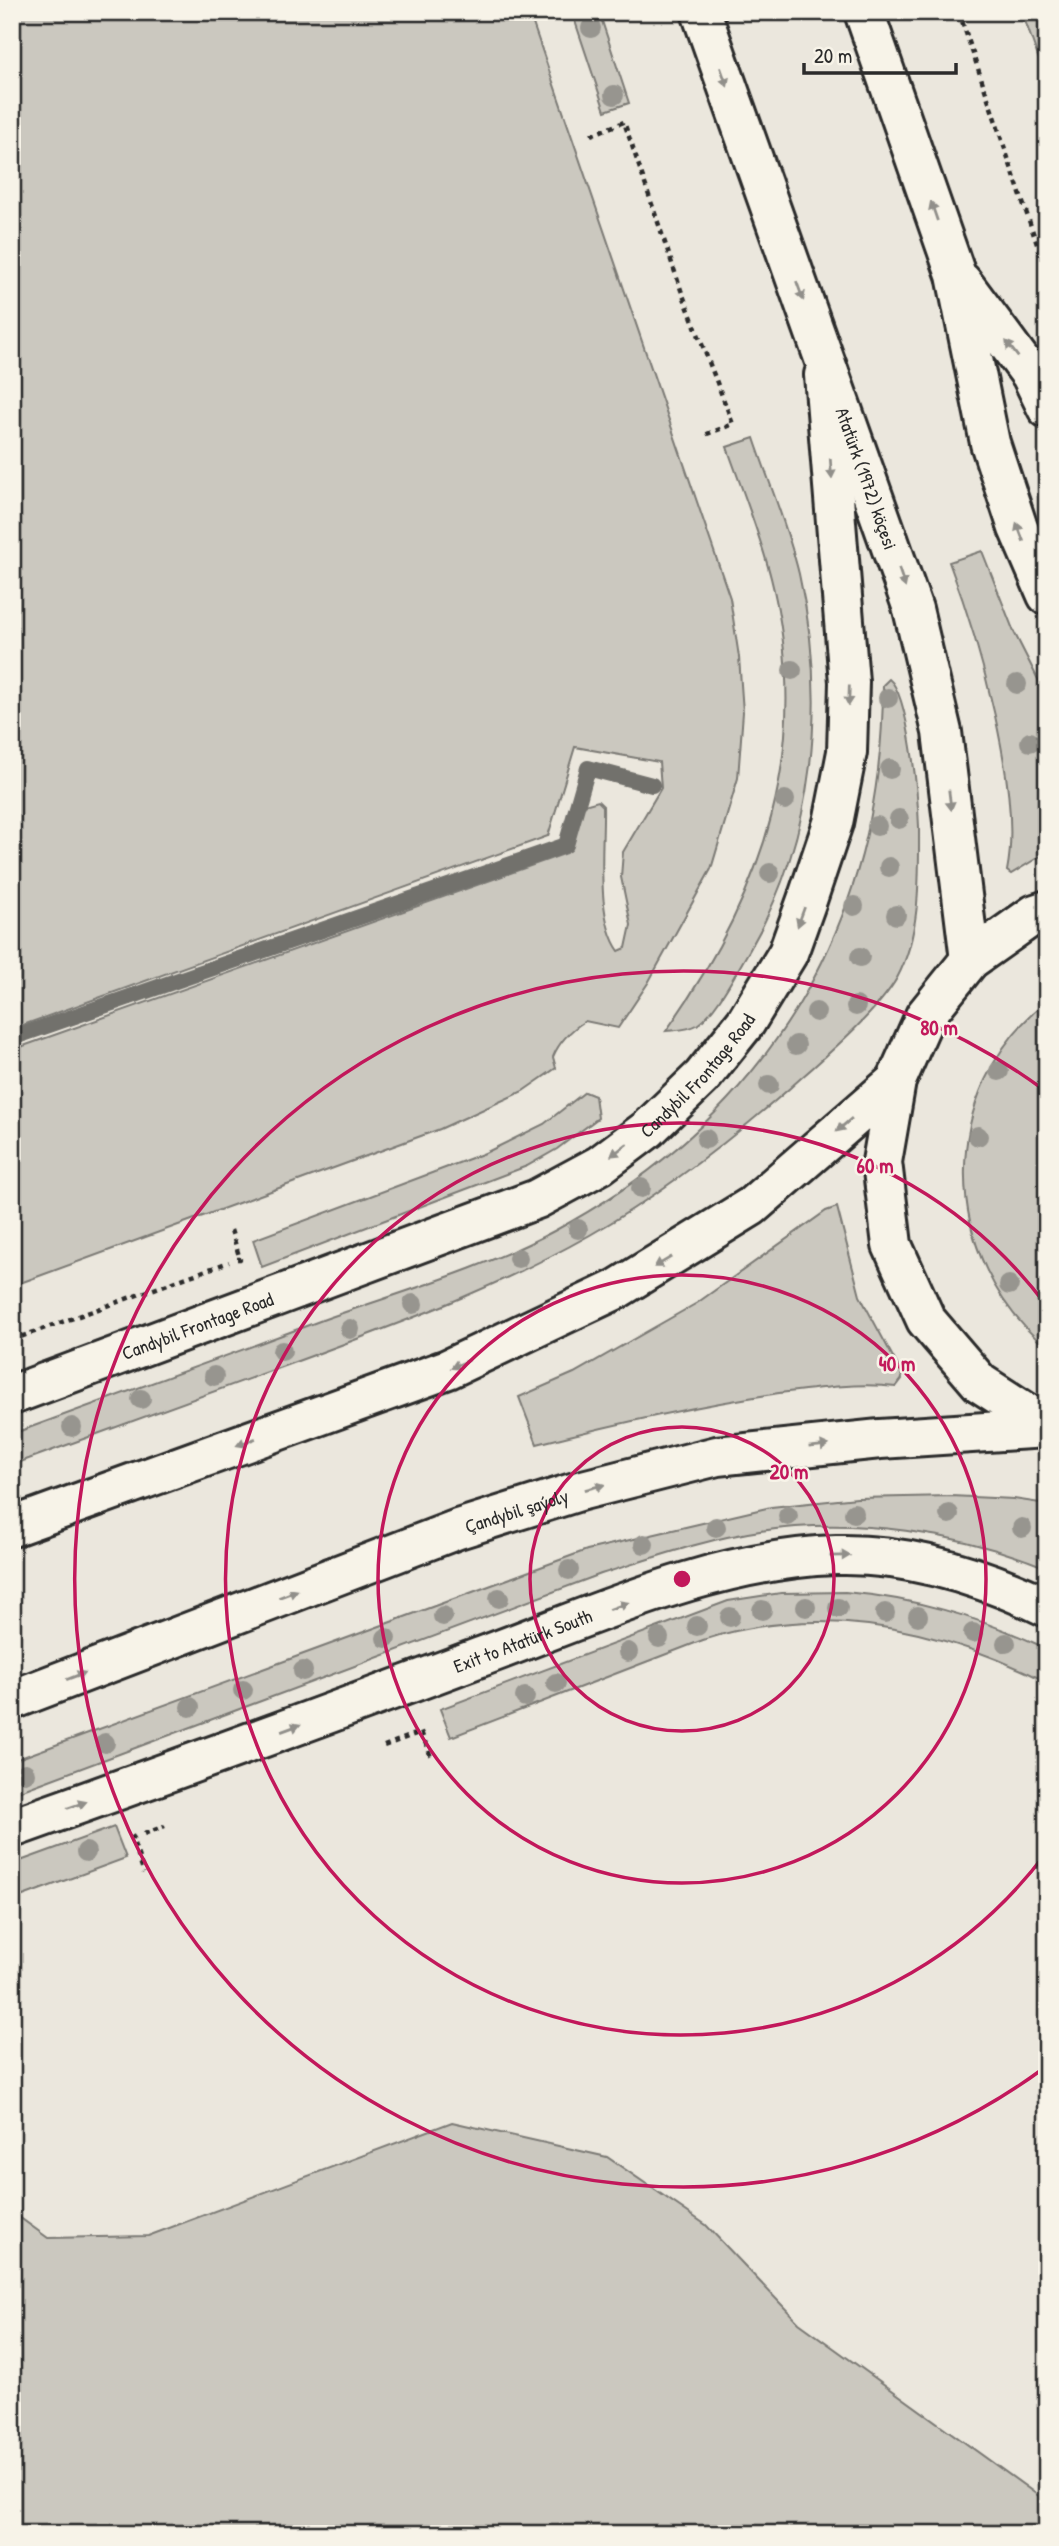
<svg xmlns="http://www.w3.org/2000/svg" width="1059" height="2546" font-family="'Patrick Hand',sans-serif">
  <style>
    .green { fill: #cbc8bf; stroke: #7b7a75; stroke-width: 2 }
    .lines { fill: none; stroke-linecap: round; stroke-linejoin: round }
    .stream { stroke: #72716c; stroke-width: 16 }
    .minor-casing { stroke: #2b2b2b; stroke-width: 44 }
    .major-casing { stroke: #2b2b2b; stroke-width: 44 }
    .path { stroke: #2b2b2b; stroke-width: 4.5; stroke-dasharray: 5 5; stroke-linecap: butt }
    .minor { stroke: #f7f3e8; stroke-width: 38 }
    .major { stroke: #f7f3e8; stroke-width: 38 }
    .tree { fill: #97958f }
    .oneway { fill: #918f8a }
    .ring { fill: none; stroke: #c2185b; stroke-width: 3.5 }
    .labels { text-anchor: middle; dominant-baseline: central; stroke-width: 5; stroke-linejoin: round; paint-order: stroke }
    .street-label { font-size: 19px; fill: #2b2b2b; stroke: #f7f3e8 }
    .centre { fill: #c2185b; stroke: #f7f3e8; stroke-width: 3.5 }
    .ring-label { font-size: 21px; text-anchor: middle; font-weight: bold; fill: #c2185b; stroke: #f7f3e8; stroke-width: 5; stroke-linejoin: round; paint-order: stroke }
  </style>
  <rect width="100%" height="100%" fill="#ebe7dd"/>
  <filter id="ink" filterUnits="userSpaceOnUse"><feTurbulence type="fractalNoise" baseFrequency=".0143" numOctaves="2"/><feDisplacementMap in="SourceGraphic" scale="14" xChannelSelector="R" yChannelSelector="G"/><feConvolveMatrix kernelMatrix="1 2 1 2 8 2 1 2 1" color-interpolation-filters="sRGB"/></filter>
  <g filter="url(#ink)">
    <g class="green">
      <path d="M12 12H529L730 598 739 657 743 712 738 778 711 869 648 983 618 1028 585 1021C571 1030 559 1042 553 1057L556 1068 523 1091 440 1129 12 1286V1050L567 853 584 805 598 801 603 806C604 846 595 918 619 951L626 948 631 925 621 877 623 852 661 788 659 762 575 747 548 836 12 1029Z"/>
      <path d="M572 12H599L629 103 605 111Z"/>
      <path d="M1022 12H1047V82Z"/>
      <path d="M754 438C769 483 788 528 799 574 828 701 815 838 749 951 736 972 717 1011 697 1025 689 1030 674 1030 666 1031 764 893 814 747 771 578 760 534 742 490 727 447Z"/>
      <path d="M982 551 1014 632 1047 697V852L1011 874 1007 871C1023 792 978 638 949 562Z"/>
      <path d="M889 679C909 694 918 799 919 827 919 876 921 934 897 978 877 1013 821 1060 790 1088 728 1142 662 1194 590 1235 497 1288 396 1325 295 1362 201 1396 107 1431 12 1465V1434C117 1396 221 1358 325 1319 401 1292 483 1269 554 1231 766 1118 883 926 883 685Z"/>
      <path d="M1047 1001V1348C939 1258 936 1090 1047 1001Z"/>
      <path d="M585 1092 595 1096 598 1118 557 1149 527 1166 262 1267 253 1240 485 1153 544 1124Z"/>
      <path d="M837 1207 860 1296 901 1372 902 1379 896 1387C856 1382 813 1389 773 1394 693 1406 615 1424 537 1444L519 1397 574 1373 697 1303 826 1211Z"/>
      <path d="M951 1496 1014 1499 1047 1504V1568C959 1532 854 1517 760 1531 705 1539 653 1558 601 1574L12 1794V1761L587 1550 771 1507 857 1498Z"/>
      <path d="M845 1592C914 1598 975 1616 1039 1645L1047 1649V1682C938 1627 822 1602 703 1640L451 1737 440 1709 728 1601 781 1593Z"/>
      <path d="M114 1827 126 1858 12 1900V1864Z"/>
      <path d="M452 2122 607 2157 706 2225 799 2323 1047 2502V2534H12V2212L48 2238 148 2236Z"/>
    </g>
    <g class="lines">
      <path class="stream" d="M12 1038 566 845 588 768 652 785"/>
      <defs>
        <g id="minor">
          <path id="s1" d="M12 1395 537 1199 600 1165 648 1129 702 1077 746 1022 788 953 807 900 833 823 847 752 849 682 824 375"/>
          <path id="s2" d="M12 1828C167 1773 321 1717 475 1659 590 1617 712 1559 836 1555 909 1553 982 1576 1047 1607"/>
        </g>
        <g id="major">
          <path id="s3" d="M701 12 913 609 942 732 970 960"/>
          <path d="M864 12 956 275 990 443 1018 528 1047 595"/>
          <path d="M962 282 1031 375 1047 408"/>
          <path d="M1047 910 1035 914 970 960 925 1016 896 1081 882 1162 892 1245 926 1320 980 1383 1047 1426"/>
          <path d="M12 1527 448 1369 617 1289 752 1206 896 1081"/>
          <path id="s4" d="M12 1700 458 1529 579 1491 717 1456 880 1439 1047 1428"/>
        </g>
      </defs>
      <use href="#minor" class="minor-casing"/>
      <use href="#major" class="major-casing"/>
      <g class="path">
        <path d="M959 12 1047 274"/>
        <path d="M591 135 624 122 681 290 733 424 702 436"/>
        <path d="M231 1230 240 1259H237"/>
        <path d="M12 1340 229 1262"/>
        <path d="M384 1746 421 1732 432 1759"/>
        <path d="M144 1834 165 1826"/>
        <path d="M135 1836 132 1838 144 1873"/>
      </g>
      <use href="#minor" class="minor"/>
      <use href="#major" class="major"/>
    </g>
    <g class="tree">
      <circle cx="591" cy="28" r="10"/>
      <circle cx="614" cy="95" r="10"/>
      <circle cx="792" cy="670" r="10"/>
      <circle cx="1017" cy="684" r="10"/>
      <circle cx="888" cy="698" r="10"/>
      <circle cx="1030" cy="742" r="10"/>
      <circle cx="890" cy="769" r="10"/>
      <circle cx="785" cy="800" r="10"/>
      <circle cx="899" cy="819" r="10"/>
      <circle cx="877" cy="826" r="10"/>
      <circle cx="889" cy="867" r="10"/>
      <circle cx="770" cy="873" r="10"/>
      <circle cx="854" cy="906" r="10"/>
      <circle cx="896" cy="915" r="10"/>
      <circle cx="860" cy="957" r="10"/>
      <circle cx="856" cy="1006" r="10"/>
      <circle cx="816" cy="1012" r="10"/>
      <circle cx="796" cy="1045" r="10"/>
      <circle cx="999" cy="1071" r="10"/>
      <circle cx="769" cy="1085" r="10"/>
      <circle cx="978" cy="1136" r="10"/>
      <circle cx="706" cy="1139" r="10"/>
      <circle cx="641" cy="1188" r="10"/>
      <circle cx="578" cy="1229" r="10"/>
      <circle cx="518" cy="1258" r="10"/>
      <circle cx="1009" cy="1285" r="10"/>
      <circle cx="413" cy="1304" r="10"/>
      <circle cx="350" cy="1329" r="10"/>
      <circle cx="282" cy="1351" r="10"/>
      <circle cx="214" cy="1376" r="10"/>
      <circle cx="141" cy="1399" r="10"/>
      <circle cx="72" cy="1427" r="10"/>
      <circle cx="854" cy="1513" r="10"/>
      <circle cx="949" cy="1514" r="10"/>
      <circle cx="788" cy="1516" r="10"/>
      <circle cx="716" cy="1527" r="10"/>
      <circle cx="1022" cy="1528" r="10"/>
      <circle cx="644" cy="1544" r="10"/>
      <circle cx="569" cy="1570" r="10"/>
      <circle cx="499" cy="1598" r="10"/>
      <circle cx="806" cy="1607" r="10"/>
      <circle cx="838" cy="1608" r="10"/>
      <circle cx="762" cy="1610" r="10"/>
      <circle cx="885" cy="1613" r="10"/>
      <circle cx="443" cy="1616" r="10"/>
      <circle cx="918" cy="1616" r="10"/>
      <circle cx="730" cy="1617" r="10"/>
      <circle cx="697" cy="1626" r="10"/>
      <circle cx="973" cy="1633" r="10"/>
      <circle cx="386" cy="1638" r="10"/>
      <circle cx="659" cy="1638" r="10"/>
      <circle cx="1006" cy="1643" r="10"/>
      <circle cx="628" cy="1652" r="10"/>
      <circle cx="303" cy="1671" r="10"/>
      <circle cx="556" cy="1683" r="10"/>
      <circle cx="243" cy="1690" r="10"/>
      <circle cx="525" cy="1697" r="10"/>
      <circle cx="190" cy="1707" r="10"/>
      <circle cx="105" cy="1743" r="10"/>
      <circle cx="25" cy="1773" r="10"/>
      <circle cx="86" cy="1852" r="10"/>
    </g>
    <defs><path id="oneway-solid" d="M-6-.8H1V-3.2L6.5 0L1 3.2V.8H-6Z" transform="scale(1.75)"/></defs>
    <g class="oneway">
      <use href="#oneway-solid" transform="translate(724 77) rotate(70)"/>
      <use href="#oneway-solid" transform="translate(934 211) rotate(-109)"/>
      <use href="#oneway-solid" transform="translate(800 291) rotate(70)"/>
      <use href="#oneway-solid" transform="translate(1012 349) rotate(-127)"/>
      <use href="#oneway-solid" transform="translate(831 469) rotate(86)"/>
      <use href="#oneway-solid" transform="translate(1020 532) rotate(-111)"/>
      <use href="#oneway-solid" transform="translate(902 578) rotate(71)"/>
      <use href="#oneway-solid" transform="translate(849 696) rotate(92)"/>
      <use href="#oneway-solid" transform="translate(950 800) rotate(83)"/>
      <use href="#oneway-solid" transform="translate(801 917) rotate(110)"/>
      <use href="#oneway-solid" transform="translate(844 1125) rotate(139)"/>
      <use href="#oneway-solid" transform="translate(619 1150) rotate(143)"/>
      <use href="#oneway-solid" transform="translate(663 1262) rotate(149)"/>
      <use href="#oneway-solid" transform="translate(460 1364) rotate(156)"/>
      <use href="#oneway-solid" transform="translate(246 1442) rotate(160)"/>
      <use href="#oneway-solid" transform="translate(819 1446) rotate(-6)"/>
      <use href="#oneway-solid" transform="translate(595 1487) rotate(-14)"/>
      <use href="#oneway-solid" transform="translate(840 1556) rotate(-1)"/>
      <use href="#oneway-solid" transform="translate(288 1594) rotate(-21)"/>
      <use href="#oneway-solid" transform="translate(619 1606) rotate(-20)"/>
      <use href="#oneway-solid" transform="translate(76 1676) rotate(-21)"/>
      <use href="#oneway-solid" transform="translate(291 1728) rotate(-20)"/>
      <use href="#oneway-solid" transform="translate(77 1805) rotate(-19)"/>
    </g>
  </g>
  <g class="ring">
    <circle cx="682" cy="1579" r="152"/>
    <circle cx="682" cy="1579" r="304"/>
    <path d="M1046 1853A456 456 0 1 1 1046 1305"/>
    <path d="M1044 2068A608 608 0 1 1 1044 1090"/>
  </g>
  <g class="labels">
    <g class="street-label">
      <text stroke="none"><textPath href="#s3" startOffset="495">Atatürk (1972) köçesi</textPath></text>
      <text stroke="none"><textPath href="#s1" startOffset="765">Candybil Frontage Road</textPath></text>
      <text stroke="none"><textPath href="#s1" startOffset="198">Candybil Frontage Road</textPath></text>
      <text stroke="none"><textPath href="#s4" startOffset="539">Çandybil şaýoly</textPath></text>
      <text stroke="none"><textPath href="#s2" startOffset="544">Exit to Atatürk South</textPath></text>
    </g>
  </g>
  <circle cx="682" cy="1579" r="10" class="centre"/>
  <g class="ring-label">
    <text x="939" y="1035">80 m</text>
    <text x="875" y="1173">60 m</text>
    <text x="897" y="1371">40 m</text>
    <text x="789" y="1479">20 m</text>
  </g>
  <rect width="1059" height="2546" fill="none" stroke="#f7f3e8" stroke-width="42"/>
  <rect x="21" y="21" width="1017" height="2504" fill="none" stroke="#2b2b2b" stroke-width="2.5" filter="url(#ink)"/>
  <path d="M804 63v10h152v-10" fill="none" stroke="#2b2b2b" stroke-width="3.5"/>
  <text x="814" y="63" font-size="21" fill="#2b2b2b" stroke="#f7f3e8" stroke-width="5" paint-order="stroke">20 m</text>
</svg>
